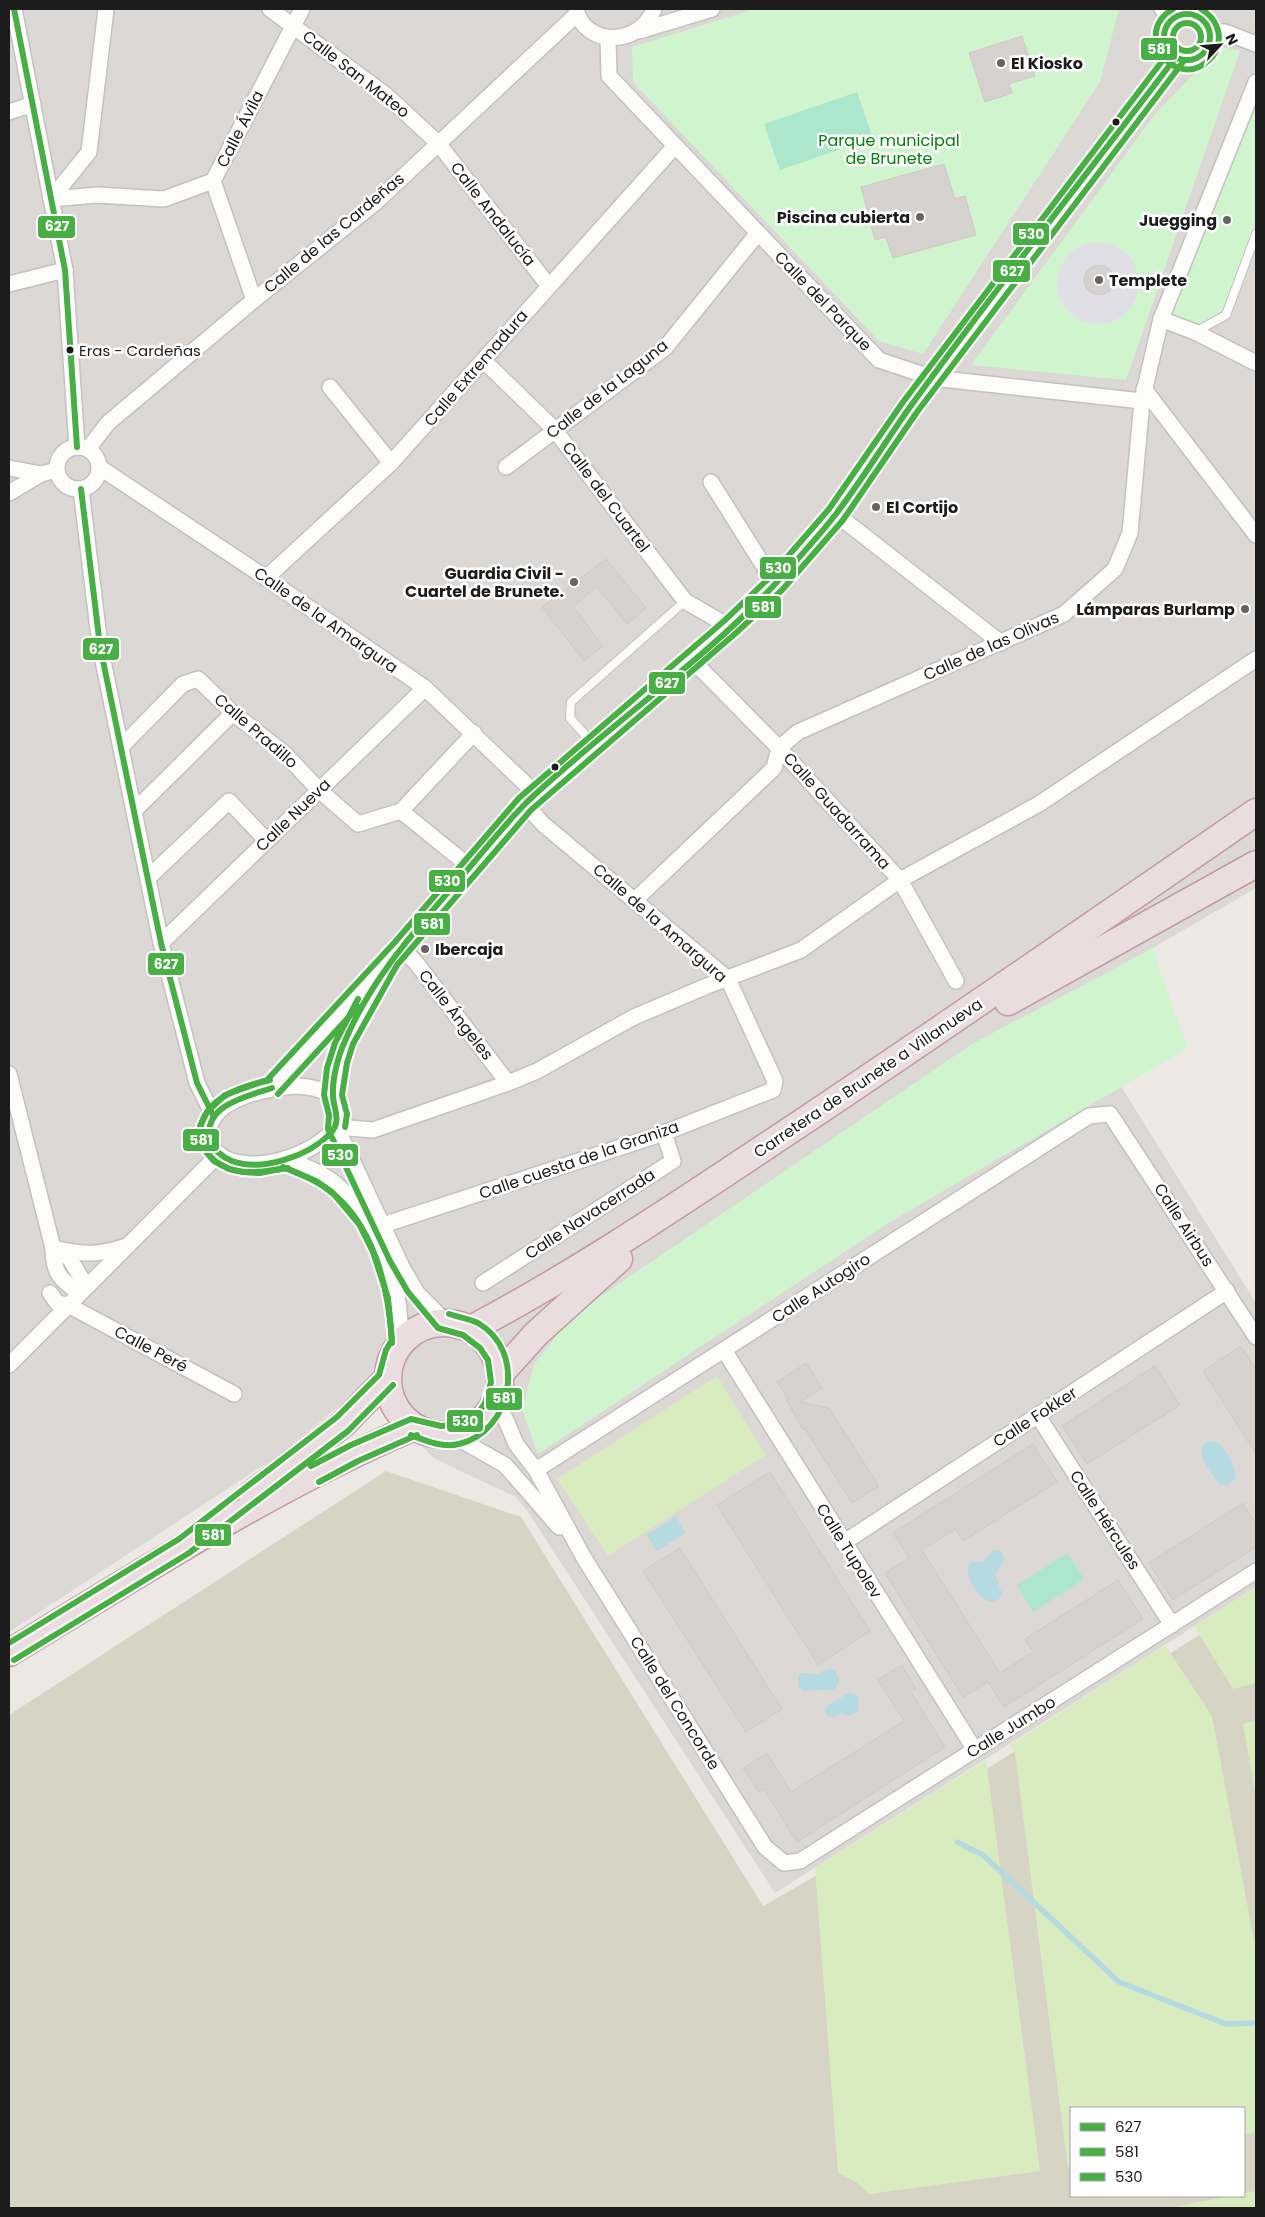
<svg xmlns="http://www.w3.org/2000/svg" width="1265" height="2217" font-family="Poppins,sans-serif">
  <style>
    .residential { fill: #dbd8d6 }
    .construction { fill: #d6d4c5; fill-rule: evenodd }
    .grass { fill: #d9ecc0 }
    .park { fill: #d0f5ce }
    .pitch { fill: #ace7cb }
    .parking { fill: #dad8d6 }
    .plaza { fill: #dfdfe5 }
    .water { fill: #b5dae2 }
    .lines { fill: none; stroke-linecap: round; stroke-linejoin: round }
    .stream { stroke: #b5dae2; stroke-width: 5.5 }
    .building { fill: #d6d2cf; stroke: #cfcac5 }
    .lane-casing { stroke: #c4c2c0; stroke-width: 10 }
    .street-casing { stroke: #c4c2c0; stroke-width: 18 }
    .highway-casing { stroke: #c39aa7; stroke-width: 29 }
    .lane { stroke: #fcfcfb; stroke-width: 8 }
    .street { stroke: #fcfcfb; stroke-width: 15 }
    .highway { stroke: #eadddf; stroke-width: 26 }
    .bus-1-casing { stroke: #fff; stroke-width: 10 }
    .bus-2-casing { stroke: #fff; stroke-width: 10 }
    .bus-3-casing { stroke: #fff; stroke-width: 10 }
    .bus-1 { stroke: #48af45; stroke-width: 6 }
    .bus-2 { stroke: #48af45; stroke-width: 6 }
    .bus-3 { stroke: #48af45; stroke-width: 6 }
    .poi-dot { fill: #656462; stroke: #fff; stroke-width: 2 }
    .bus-dot { fill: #1c1c1c; stroke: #fff; stroke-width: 2 }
    .labels { text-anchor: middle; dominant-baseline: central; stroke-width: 5; stroke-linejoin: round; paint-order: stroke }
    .bus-label { font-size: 15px; fill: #1c1c1c; stroke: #fff; text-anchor: start }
    .poi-label { font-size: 16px; font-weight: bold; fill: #1c1c1c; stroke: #fff; text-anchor: start }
    .street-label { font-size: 16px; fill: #1c1c1c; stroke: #fff }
    .park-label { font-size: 16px; fill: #028308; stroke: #fff }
    .line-badge { stroke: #fff; stroke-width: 2 }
    .badge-label { font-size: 14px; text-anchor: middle; font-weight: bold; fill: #fff }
  </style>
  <rect width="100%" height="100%" fill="#ece9e4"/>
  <path class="residential" d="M9 9H1256V888L1066 998 1256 1303V1587L775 1893 528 1512 516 1497 435 1459 361 1388 279 1455 9 1632Z"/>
  <path class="construction" d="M386 1471 521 1517 763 1906 830 1868 1256 1599V2208H9V1715ZM1071 2108H1244V2196H1071Z"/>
  <g class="grass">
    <path d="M717 1376 766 1455 608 1556 557 1479Z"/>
    <path d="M1256 1587V1683L1233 1689 1194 1626Z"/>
    <path d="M1165 1645 1212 1716 1256 1951V2132L1244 2135V2108H1071V2167L1068 2168 1015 1753 1010 1745Z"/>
    <path d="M1256 1720V1797L1243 1724Z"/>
    <path d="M986 1760 1040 2171 869 2194 856 2182 838 2173 815 1868Z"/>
    <path d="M1256 2191V2208H1169L1231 2196H1244V2193Z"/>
  </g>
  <g class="park">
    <path d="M755 9H1119L1100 82 923 354 879 341 633 82 632 47Z"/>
    <path d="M1219 46 1240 51 1126 380 971 365 1156 113 1194 74 1215 60Z"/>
    <path d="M1256 82V234L1226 315 1195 332 1161 319Z"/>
    <path d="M1155 947 1156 960 1188 1048 890 1222 538 1454 522 1409 534 1365 570 1317 972 1044Z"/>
  </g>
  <g class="pitch">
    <path d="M857 92 873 138 780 170 764 124Z"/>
    <path d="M1068 1553 1084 1579 1033 1612 1017 1585Z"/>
  </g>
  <path class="parking" d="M1123 21 1137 26 1117 78 1103 73Z"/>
  <circle class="plaza" cx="1098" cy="283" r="41"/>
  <g class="water">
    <path d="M1215 1441C1226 1447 1235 1466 1236 1478L1227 1485 1219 1484C1211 1471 1195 1457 1205 1442Z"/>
    <path d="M676 1516 685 1533 657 1551 647 1535Z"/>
    <path d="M994 1550 1001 1551 1005 1559 995 1574 1002 1594 999 1599 992 1602C979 1601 961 1573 971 1562L985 1561 988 1555Z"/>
    <path d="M829 1669 834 1670 839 1677V1683L835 1689 804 1691 799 1687 798 1676 801 1673 817 1674Z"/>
    <path d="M848 1693H853L858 1697 859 1710 849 1716 842 1713 834 1717 828 1716 825 1713 827 1706Z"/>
  </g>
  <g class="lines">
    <path class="stream" d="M957 1842 983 1855 1119 1982 1226 2024 1256 2023"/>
  </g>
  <g class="building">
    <path d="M1022 36 1035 76 1009 84 1012 93 985 102 969 53Z"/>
    <path d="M944 164 955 199 965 196 976 235 893 258 886 237 875 240 861 187Z"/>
    <circle cx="1099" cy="280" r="15"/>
    <path d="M606 559 646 608 627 624 597 587 573 606 603 646 584 661 542 607Z"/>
    <path d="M1241 1346 1256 1370V1454L1203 1371Z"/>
    <path d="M806 1363 822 1388 800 1402 829 1408 879 1486 852 1503 805 1429 803 1430 786 1399 789 1400 777 1382Z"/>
    <path d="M1155 1366 1180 1405 1087 1464 1062 1426Z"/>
    <path d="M1033 1444 1057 1482 963 1541 956 1529 922 1550 1000 1673 1033 1652 1025 1639 1118 1580 1143 1619 1004 1707 988 1682 963 1697 885 1573 909 1558 893 1533Z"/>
    <path d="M770 1472 870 1631 818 1665 717 1505Z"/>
    <path d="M1243 1503 1256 1525V1547L1173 1600 1149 1563Z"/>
    <path d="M680 1548 782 1709 746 1732 643 1571Z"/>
    <path d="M902 1665 916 1689 911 1692 945 1747 797 1842 764 1789 759 1792 743 1768 767 1753 791 1792 904 1721 878 1680Z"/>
  </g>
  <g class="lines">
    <defs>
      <g id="lane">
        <path d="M1195 332 1226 315 1256 234"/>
        <path d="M594 745 570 718 571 702 685 601"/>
      </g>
      <g id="street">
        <path d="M14 9 65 270 77 447"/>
        <path d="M270 9 386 95 438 143 548 285"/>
        <path d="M576 9C584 46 639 48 654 9"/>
        <path d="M1162 9 1176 17"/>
        <circle cx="1187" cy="37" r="23"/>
        <path d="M639 31 712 9"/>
        <path d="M1209 32H1225L1256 44"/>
        <path d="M608 38 609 76 879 360 933 378 1142 401"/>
        <path d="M9 112 33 104"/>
        <path d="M213 181 254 300"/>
        <path d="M51 199 97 195 164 199 213 181 302 9"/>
        <path d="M51 199 89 152 106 9"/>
        <path d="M9 284 65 270"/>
        <path d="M1161 319 1195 332 1256 363"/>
        <path d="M484 361 554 429 685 601 730 627"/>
        <path d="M330 387 391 463"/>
        <path d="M1144 389 1256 535"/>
        <circle cx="78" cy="468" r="21"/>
        <path d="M88 449 108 423 254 300 375 203 577 14"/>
        <path d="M99 467 266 578 425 688 536 794"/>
        <path d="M506 467 665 348 758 233"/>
        <path d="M9 468 41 474 57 470"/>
        <path d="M711 482 775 584"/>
        <path d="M81 489 100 646 161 943 197 1083 214 1117"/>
        <path d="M9 493 41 474"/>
        <path d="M836 514 1001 643"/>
        <path d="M266 578 391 463 675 146"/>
        <path d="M692 660 779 748 900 880 956 981"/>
        <path d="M121 747 183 684 198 679 233 713 285 754 319 790 358 824 401 811 474 733"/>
        <path d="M134 811 233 713"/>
        <path d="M401 811 470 867"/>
        <path d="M148 878 229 801 267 841"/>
        <path d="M635 900 774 768 779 748 798 732 1064 614 1115 569 1130 533 1142 401 1161 319 1256 82"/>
        <path d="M161 943 425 688"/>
        <path d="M402 948 417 964 508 1083"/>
        <path d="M9 1074 53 1248C53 1273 60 1279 79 1293"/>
        <path d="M296 1086C321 1087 347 1095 336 1126 317 1155 250 1177 220 1155 212 1149 209 1141 209 1132 211 1097 270 1088 296 1086Z"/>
        <path d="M272 1088 402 948 525 804 730 627 775 584 836 514 910 407 1176 57"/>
        <path d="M333 1096 338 1061 345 1040 377 983"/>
        <path d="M337 1123 349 1128 373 1130 508 1083 537 1071 634 1017 707 986 801 950 900 880 1039 804 1256 659"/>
        <path d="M336 1126 402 1267 417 1293 446 1322"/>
        <path d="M286 1159C304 1166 323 1173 337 1185 366 1211 389 1258 397 1296 400 1310 400 1327 401 1342"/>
        <path d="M383 1225 664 1133 773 1090 775 1081 728 979 543 824 525 804"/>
        <path d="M53 1248C81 1254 96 1256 123 1247"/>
        <path d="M59 1252 70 1259 86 1286"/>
        <path d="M483 1283 673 1161 664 1133"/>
        <path d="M50 1293 57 1303 68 1305 234 1394"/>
        <path d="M724 1350 975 1750"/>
        <path d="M9 1365 219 1154"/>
        <path d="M496 1403 506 1420 516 1444 536 1470 584 1558 765 1847 784 1863 800 1861 1256 1571"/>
        <path d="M1038 1416 1172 1625"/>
        <path d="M452 1435 505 1465 559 1527"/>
        <path d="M536 1470 1089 1116 1110 1114 1256 1337"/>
        <path d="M843 1543 1227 1291"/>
      </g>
      <g id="highway">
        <path d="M1008 1002 1256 864"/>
        <circle cx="444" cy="1379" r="56"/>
        <path d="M471 1329C588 1267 697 1192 807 1119 958 1018 1107 915 1256 812"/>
        <path d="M501 1373 536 1334 619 1259"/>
        <path d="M252 1494 343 1424 387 1379"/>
        <path d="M9 1653C141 1573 272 1488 414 1427"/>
      </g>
    </defs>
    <use href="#lane" class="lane-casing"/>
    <use href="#street" class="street-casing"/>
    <use href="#highway" class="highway-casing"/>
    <use href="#lane" class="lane"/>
    <use href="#street" class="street"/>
    <use href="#highway" class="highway"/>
    <defs>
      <g id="bus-1">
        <path d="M14 9 65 270 77 447"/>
        <circle cx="1187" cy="37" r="23"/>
        <path d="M81 489 100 646 161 943 197 1083 214 1117"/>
        <path d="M272 1088C248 1096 203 1105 210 1139 212 1149 222 1157 232 1161 263 1172 308 1156 330 1134 342 1121 334 1111 333 1096 332 1079 338 1056 345 1041 371 979 414 932 457 882 480 856 502 827 527 802 607 726 702 663 777 582 797 560 818 537 836 514 862 480 885 442 910 407 996 288 1087 174 1176 57"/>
      </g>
      <g id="bus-2">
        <path d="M1173 9C1131 33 1174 91 1208 61 1215 55 1219 46 1219 37 1218 24 1211 15 1201 9"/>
        <path d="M270 1080C251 1084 229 1090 214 1104 183 1134 208 1170 246 1172 260 1173 274 1170 288 1168"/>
        <path d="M278 1094 358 1007"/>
        <path d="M345 1127 347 1114 342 1095 347 1063 353 1044 397 965 531 810 736 633 782 590 843 520 917 412 1183 62"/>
        <path d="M283 1167C298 1173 314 1179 327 1189 374 1223 389 1288 392 1343"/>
        <path d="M411 1435C426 1441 442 1448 459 1444 513 1431 527 1351 478 1323 470 1319 458 1317 449 1314"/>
        <path d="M319 1482 358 1461 417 1435"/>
        <path d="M14 1660 189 1553 348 1431 393 1385"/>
      </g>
      <g id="bus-3">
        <circle cx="1187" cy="37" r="14"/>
        <path d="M311 1466 351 1445 411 1419 441 1426 461 1424 479 1412 485 1403 491 1382 488 1360 480 1348 463 1335 438 1328 408 1292 390 1261 328 1129 329 1115 324 1095 327 1068 335 1043 358 999"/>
        <path d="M9 1643 179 1539 337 1417 379 1375 386 1350 392 1340 388 1298 373 1252 359 1224 332 1192 316 1181 285 1168 260 1173 243 1172 229 1169 214 1161 201 1145 200 1126 207 1112 225 1095 267 1080 395 942 519 798 724 621 769 578 829 509 903 402 1169 52"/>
      </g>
    </defs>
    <use href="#bus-1" class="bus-1-casing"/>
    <use href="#bus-2" class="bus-2-casing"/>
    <use href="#bus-3" class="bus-3-casing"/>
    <use href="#bus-1" class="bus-1"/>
    <use href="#bus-2" class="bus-2"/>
    <use href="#bus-3" class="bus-3"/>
  </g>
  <g class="poi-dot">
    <circle cx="1001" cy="63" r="5"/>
    <circle cx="920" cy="217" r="5"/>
    <circle cx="1227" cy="220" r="5"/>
    <circle cx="1099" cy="280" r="5"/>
    <circle cx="876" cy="507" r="5"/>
    <circle cx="574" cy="582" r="5"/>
    <circle cx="1245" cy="609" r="5"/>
    <circle cx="425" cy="949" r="5"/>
  </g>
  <g class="bus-dot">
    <circle cx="1116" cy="122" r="4.5"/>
    <circle cx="70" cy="350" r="4.5"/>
    <circle cx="555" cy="767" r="4.5"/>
  </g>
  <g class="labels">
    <g class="bus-label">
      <text x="79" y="350">Eras - Cardeñas</text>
    </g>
    <g class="poi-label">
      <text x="1011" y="63">El Kiosko</text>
      <text x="910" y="217" text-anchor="end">Piscina cubierta</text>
      <text x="1217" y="220" text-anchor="end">Juegging</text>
      <text x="1109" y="280">Templete</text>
      <text x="886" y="507">El Cortijo</text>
      <text x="564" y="573" text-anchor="end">Guardia Civil -<tspan x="564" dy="18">Cuartel de Brunete.</tspan></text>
      <text x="1235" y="609" text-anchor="end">Lámparas Burlamp</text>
      <text x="435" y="949">Ibercaja</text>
    </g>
    <g class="street-label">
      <text transform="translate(356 74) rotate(38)">Calle San Mateo</text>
      <text transform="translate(240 129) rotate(-63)">Calle Ávila</text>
      <text transform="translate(493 214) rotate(52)">Calle Andalucía</text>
      <text transform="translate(334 233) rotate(-40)">Calle de las Cardeñas</text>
      <text transform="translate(823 301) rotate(46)">Calle del Parque</text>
      <text transform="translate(476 368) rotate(-49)">Calle Extremadura</text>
      <text transform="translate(607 389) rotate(-38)">Calle de la Laguna</text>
      <text transform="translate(606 497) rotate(53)">Calle del Cuartel</text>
      <text transform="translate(326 620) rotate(35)">Calle de la Amargura</text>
      <text transform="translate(991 646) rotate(-24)">Calle de las Olivas</text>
      <text transform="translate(256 731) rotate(41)">Calle Pradillo</text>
      <text transform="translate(837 811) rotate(48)">Calle Guadarrama</text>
      <text transform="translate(293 815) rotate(-44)">Calle Nueva</text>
      <text transform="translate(660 923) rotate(41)">Calle de la Amargura</text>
      <text transform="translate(456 1015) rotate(52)">Calle Ángeles</text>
      <text transform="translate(868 1078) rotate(-34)">Carretera de Brunete a Villanueva</text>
      <text transform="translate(579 1160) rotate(-19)">Calle cuesta de la Graniza</text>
      <text transform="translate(590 1214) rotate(-33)">Calle Navacerrada</text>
      <text transform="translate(1184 1225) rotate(57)">Calle Airbus</text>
      <text transform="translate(821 1288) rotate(-33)">Calle Autogiro</text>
      <text transform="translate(151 1349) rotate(28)">Calle Peré</text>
      <text transform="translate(1035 1417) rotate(-33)">Calle Fokker</text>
      <text transform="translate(1105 1520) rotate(57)">Calle Hércules</text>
      <text transform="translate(849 1551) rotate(58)">Calle Tupolev</text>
      <text transform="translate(675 1703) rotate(58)">Calle del Concorde</text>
      <text transform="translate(1011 1727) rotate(-32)">Calle Jumbo</text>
    </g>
    <g class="park-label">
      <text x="889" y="140">Parque municipal<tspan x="889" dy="18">de Brunete</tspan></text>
    </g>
  </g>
  <g class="line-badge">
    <rect x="1140" y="37" width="38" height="24" rx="5" fill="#48af45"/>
    <rect x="37" y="215" width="39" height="24" rx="5" fill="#48af45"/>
    <rect x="1012" y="222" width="38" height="24" rx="5" fill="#48af45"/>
    <rect x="992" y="259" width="39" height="24" rx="5" fill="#48af45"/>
    <rect x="759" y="556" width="38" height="24" rx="5" fill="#48af45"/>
    <rect x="744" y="595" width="38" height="24" rx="5" fill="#48af45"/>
    <rect x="82" y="637" width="38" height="24" rx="5" fill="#48af45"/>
    <rect x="648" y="671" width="38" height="24" rx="5" fill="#48af45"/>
    <rect x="428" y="869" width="38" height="24" rx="5" fill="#48af45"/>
    <rect x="413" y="912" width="38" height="24" rx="5" fill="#48af45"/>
    <rect x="147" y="952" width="38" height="24" rx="5" fill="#48af45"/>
    <rect x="182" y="1128" width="38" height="24" rx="5" fill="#48af45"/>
    <rect x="321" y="1143" width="38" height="24" rx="5" fill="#48af45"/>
    <rect x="485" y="1387" width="38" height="24" rx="5" fill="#48af45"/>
    <rect x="446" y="1409" width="38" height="24" rx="5" fill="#48af45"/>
    <rect x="194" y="1523" width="38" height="24" rx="5" fill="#48af45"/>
  </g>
  <g class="badge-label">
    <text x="1159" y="54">581</text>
    <text x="57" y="231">627</text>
    <text x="1031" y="239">530</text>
    <text x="1012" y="276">627</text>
    <text x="778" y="573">530</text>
    <text x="763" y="612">581</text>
    <text x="101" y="654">627</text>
    <text x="667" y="688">627</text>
    <text x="447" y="886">530</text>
    <text x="432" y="929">581</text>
    <text x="166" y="969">627</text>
    <text x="201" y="1145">581</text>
    <text x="340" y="1160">530</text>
    <text x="504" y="1403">581</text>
    <text x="465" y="1426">530</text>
    <text x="213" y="1540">581</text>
  </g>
  <rect width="1265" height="2217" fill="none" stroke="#1c1c1c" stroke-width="20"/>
  <rect x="1070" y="2107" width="175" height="90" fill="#ffffff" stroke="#a4a4a4"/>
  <rect x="1080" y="2123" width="25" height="8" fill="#48af45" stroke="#a4a4a4"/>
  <text x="1115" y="2132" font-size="15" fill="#1c1c1c">627</text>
  <rect x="1080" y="2148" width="25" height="8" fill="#48af45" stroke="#a4a4a4"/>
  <text x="1115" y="2157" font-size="15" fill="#1c1c1c">581</text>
  <rect x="1080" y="2173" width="25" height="8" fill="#48af45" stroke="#a4a4a4"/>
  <text x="1115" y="2182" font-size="15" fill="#1c1c1c">530</text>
  <g transform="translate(1220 45) rotate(64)" stroke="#ffffff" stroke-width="4" paint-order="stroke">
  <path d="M0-4L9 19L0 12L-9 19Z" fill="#1c1c1c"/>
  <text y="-8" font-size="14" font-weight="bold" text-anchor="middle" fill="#1c1c1c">N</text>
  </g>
</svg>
